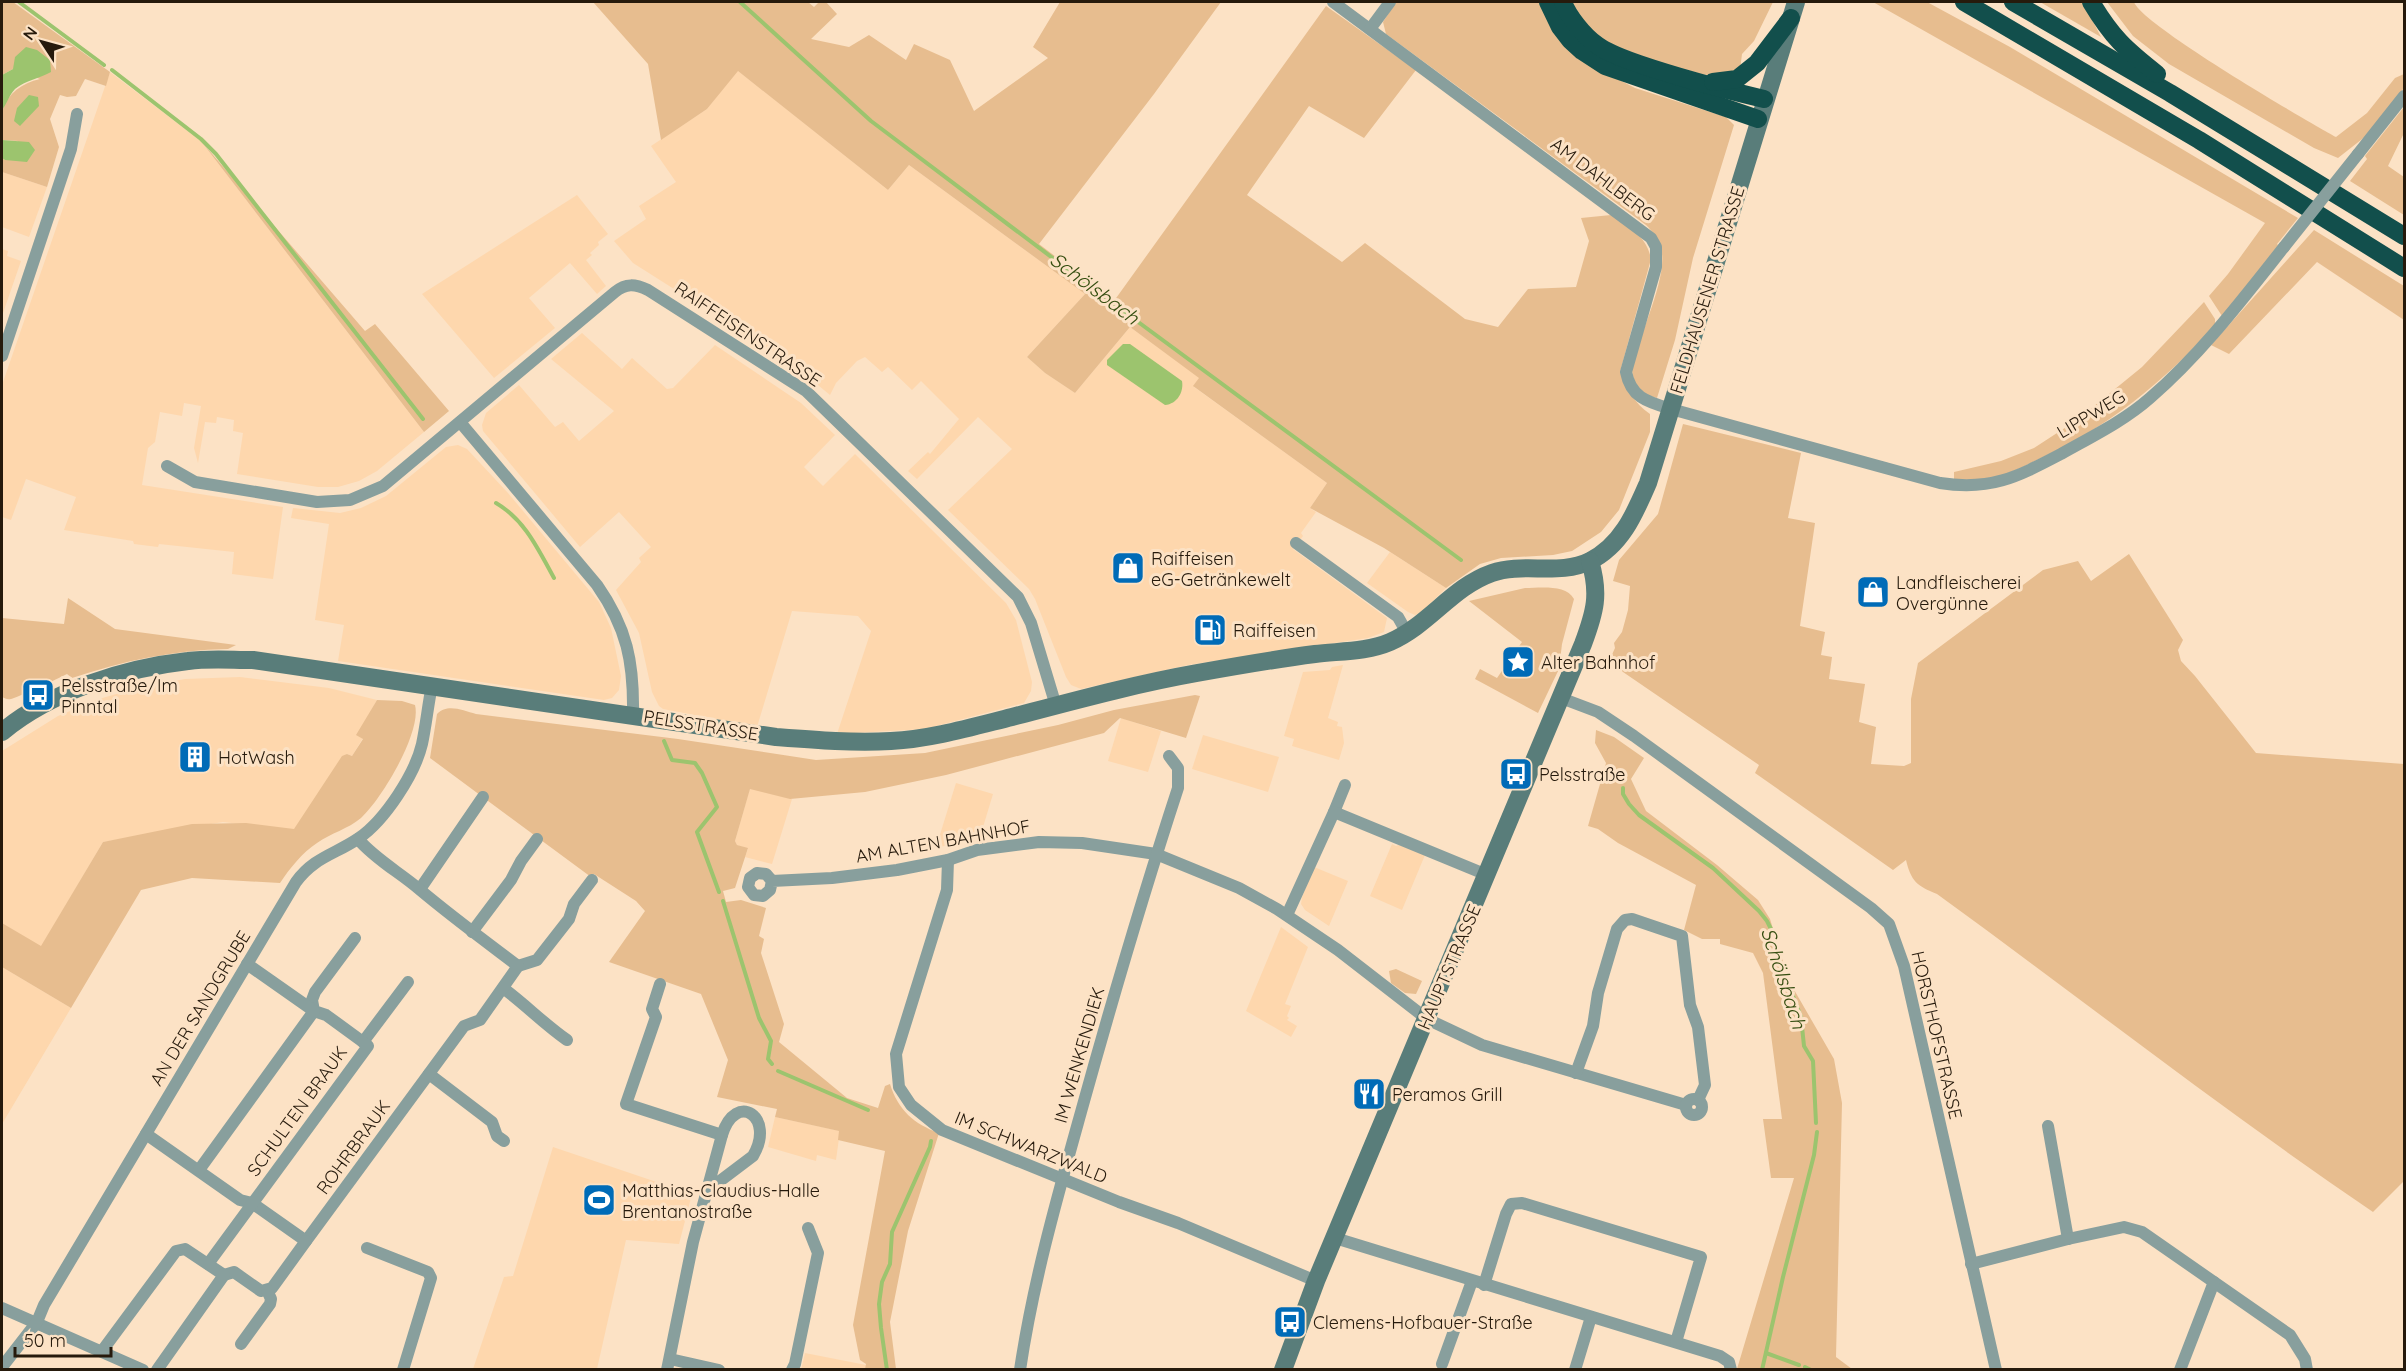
<svg xmlns="http://www.w3.org/2000/svg" width="2406" height="1371" font-family="Quicksand,sans-serif">
  <style>
    .built { fill: #fed7ad }
    .green { fill: #e7bd8f }
    .water { fill: #9cc46e }
    .lines { fill: none; stroke-linecap: round; stroke-linejoin: round }
    .stream { stroke: #9cc46e; stroke-width: 4 }
    .street { stroke: #889f9d; stroke-width: 12 }
    .secondary { stroke: #597d7a; stroke-width: 18 }
    .highway { stroke: #124f4c; stroke-width: 18 }
    .street-bridge { stroke: #889f9d; stroke-width: 12 }
    .labels { text-anchor: middle; dominant-baseline: central; stroke-width: 6; stroke-linejoin: round; paint-order: stroke }
    .street-label { font-size: 18px; fill: #261a0c; stroke: #fce2c5 }
    .poi-label { font-size: 18px; fill: #261a0c; stroke: #fce2c5; text-anchor: start }
    .water-label { font-size: 20px; font-style: italic; fill: #344d0f; stroke: #fce2c5 }
  </style>
  <rect width="100%" height="100%" fill="#fce2c5"/>
  <g class="built">
    <path d="M737 70 888 190 909 165 1085 294 1027 357 1045 373 1075 393 1130 327 1200 378 1194 387 1327 483 1310 508 1316 512 1301 533 1303 536 1293 549 1387 618 1384 632 1368 638 1188 665 1081 689 1071 685 1066 677 1035 599 1029 589 948 510 1012 449 978 417 917 479 908 471 928 452 930 454 959 419 921 381 912 390 888 367 882 372 865 357 857 361 836 383 830 395 807 376 775 353 633 263 614 241 646 219 639 206 676 182 651 146 707 109Z"/>
    <path d="M110 72 201 141 424 432 377 471 359 481 338 487H318L237 474 243 433 233 431 234 420 217 417 216 423 205 422 198 463 194 448 201 406 184 403 182 416 160 412 155 442 148 448 142 485 283 507 273 579 232 574 234 552 159 544 158 547 134 544 133 541 64 530 76 497 26 479 11 520 2 517V385Z"/>
    <path d="M2 172 47 187 29 237 2 227Z"/>
    <path d="M577 195 608 234 598 242 599 245 590 253 592 255 586 260 606 286 597 294 570 263 529 298 555 328 494 378 422 294Z"/>
    <path d="M2 249 8 251 7 256 21 261 2 316Z"/>
    <path d="M582 333 622 369 632 358 667 389 673 388 715 345 801 403 835 435 804 467 823 486 855 454 1006 603 1016 620 1032 682 1031 691 1024 703 925 729 837 734 871 631 858 616 792 611 757 727 663 709 659 706 652 692 639 633 616 590 641 562 639 558 651 547 619 512 580 547 483 431 482 425 486 413 519 385 555 427 563 422 579 441 614 411 551 359Z"/>
    <path d="M458 445 467 449 508 493 599 602 611 628 621 676 619 690 612 698 604 700 338 661 344 625 315 620 329 524 291 518 293 508 340 513 361 508 386 496 446 447Z"/>
    <path d="M1390 552 1446 588 1421 613 1415 615 1408 612 1367 583Z"/>
    <path d="M1343 665 1328 718 1338 722 1337 726 1342 727 1344 743 1339 760 1292 746 1294 739 1284 736 1303 672 1330 670 1332 667Z"/>
    <path d="M240 677 329 688 377 700 357 735 363 738 352 756 347 754 294 830 223 822 103 842 41 947 2 923V751L58 716 99 699 137 688 185 679Z"/>
    <path d="M1121 718 1161 731 1148 772 1108 761Z"/>
    <path d="M1203 735 1279 757 1268 792 1192 769Z"/>
    <path d="M956 783 993 794 980 837 940 847 938 841Z"/>
    <path d="M750 788 792 799 772 864 745 857 748 849 737 845 735 841Z"/>
    <path d="M1392 844 1396 846 1401 844 1425 855 1402 910 1370 896Z"/>
    <path d="M1314 867 1348 881 1329 926 1305 910 1301 904 1302 897Z"/>
    <path d="M1281 927 1308 947 1285 1004 1291 1006 1287 1016 1289 1018 1287 1020 1297 1026 1291 1037 1246 1011Z"/>
    <path d="M2 967 71 1008 2 1124Z"/>
    <path d="M775 1117 840 1131 836 1160 817 1155 816 1161 768 1147Z"/>
    <path d="M553 1147 692 1194 679 1244 626 1240 597 1369H473L504 1277 513 1276Z"/>
    <path d="M805 1353 866 1365 865 1369 801 1370Z"/>
  </g>
  <g class="green">
    <path d="M2 2H13L110 72 106 86 85 79 76 96 67 97 60 95 50 119 59 147 47 187 2 172V158L5 160 18 141 2 140C2 132 0 119 2 111 8 93 22 83 40 79L13 69 2 75Z"/>
    <path d="M593 2H808L814 7 819 2H826L837 14 811 39 849 47 869 35 906 60 914 44 950 60 974 111 1048 58 1033 47 1060 2H1221L1154 94 1039 244 1114 301 1326 6 1416 70 1364 138 1309 106 1247 195 1342 262 1365 243 1465 319 1498 327 1528 289 1576 287 1589 241 1581 218 1611 215C1629 227 1647 236 1651 259L1620 372C1627 389 1634 403 1650 414V432L1619 510 1601 532 1572 551 1553 555 1501 558 1480 564 1446 588 1384 548 1310 508 1327 483 1193 386 1199 378 1130 327 1075 393 1045 373 1027 357 1085 294 909 165 888 190 738 71 707 109 661 140 648 64Z"/>
    <path d="M1396 2H1542L1608 74 1635 88 1726 117 1734 125 1693 258 1675 340 1657 398C1643 395 1633 385 1632 370 1637 337 1669 278 1661 248 1658 238 1653 232 1646 225L1386 34 1383 22Z"/>
    <path d="M1571 2H1773L1754 41 1742 54 1740 70 1716 76 1691 73 1609 45 1584 24Z"/>
    <path d="M1873 2H1927L2010 47 2298 218 2277 244 2279 246 2222 316 2209 296 2228 274 2265 223Z"/>
    <path d="M2040 2H2083L2101 37Z"/>
    <path d="M2107 2H2134C2142 25 2305 120 2336 137L2367 113 2395 78 2404 74V88L2366 136 2338 158 2314 148 2169 64 2133 36Z"/>
    <path d="M2404 107V133L2388 166 2404 177V215L2350 181 2367 159 2365 156Z"/>
    <path d="M201 141 365 331 375 324 449 411 424 432Z"/>
    <path d="M2314 230 2404 286V320L2317 262 2229 354 2211 345Z"/>
    <path d="M2204 302 2215 319V325C2164 382 2107 428 2037 460 2020 468 2001 478 1981 480 1973 482 1963 480 1954 480V472L2001 461 2034 448 2077 420 2142 367Z"/>
    <path d="M1683 424 1801 453 1788 518 1815 523 1800 626 1825 632 1821 655 1832 657 1829 679 1865 684 1859 722 1876 727 1871 764 1904 766 1911 763V699L1918 663 2043 570 2078 561 2091 581 2129 554 2183 640 2178 650 2181 661 2195 676 2256 753 2404 764V1181L2373 1212C2224 1111 2083 1000 1937 894 1917 886 1911 881 1906 860L1893 870 1755 773 1759 765 1623 672 1610 659 1615 648 1614 643 1622 632 1628 610 1630 586 1613 581 1619 560 1658 514Z"/>
    <path d="M1525 588C1540 588 1566 584 1574 599L1562 644 1559 669 1538 713 1475 679 1480 669 1497 678 1522 642 1469 601Z"/>
    <path d="M68 598 115 629 236 645 228 649C173 650 123 661 72 678L67 674C61 677 14 699 11 699 7 700 5 698 2 697V618L64 624Z"/>
    <path d="M1195 695 1200 696 1186 738 1120 718 1104 733 946 775 865 792 790 799 750 789 735 841 737 845 748 848 735 888 723 891 726 902 741 900 766 908 759 936 764 939 761 953 784 1024 779 1042 847 1098 878 1108 885 1086 890 1084C898 1110 914 1124 939 1133L908 1231 890 1322 896 1369H865L866 1364 860 1360 853 1325 885 1151 838 1140 839 1131 775 1117 777 1109 717 1097 728 1060 701 994 609 962 645 911 636 901 594 874 591 877 430 758 437 714C448 703 463 711 476 714L678 739 816 760 925 753 1058 725 1114 710Z"/>
    <path d="M377 700 402 701 415 705C422 732 381 800 361 818 348 829 331 833 317 843 302 853 290 868 280 883L192 878 141 890 71 1008 2 967V923L41 946 103 842 192 824 246 823 294 829 342 756 347 754 352 756 363 739 356 735Z"/>
    <path d="M1596 730 1614 737 1644 758 1631 779 1646 811 1717 865 1758 900 1770 919 1789 981 1834 1059 1842 1103 1836 1357 1852 1369H1737L1794 1178H1771L1763 1119H1782L1763 973 1753 953 1720 944V939H1702L1684 930 1696 885 1618 843 1598 829 1588 826 1606 763 1595 743Z"/>
    <path d="M1396 969 1422 981 1416 994 1405 993 1391 983 1389 971Z"/>
  </g>
  <g class="water">
    <path d="M26 47 37 50 50 60 51 72C39 79 26 80 15 89 9 95 7 104 2 110V75L13 69 15 57Z"/>
    <path d="M29 95 38 97 39 106 20 126 14 121 17 108Z"/>
    <path d="M2 140 29 142 35 150 27 162 5 160 2 158Z"/>
    <path d="M1123 344H1130L1182 381C1184 392 1177 404 1165 405L1107 365V360Z"/>
  </g>
  <g class="lines">
    <g class="stream">
      <path d="M19 2 104 65"/>
      <path d="M740 2 871 121 1107 299 1461 560"/>
      <path d="M112 70 201 139 216 154 423 419"/>
      <path d="M496 503C525 520 538 549 554 578"/>
      <path d="M664 741 672 760 695 763 702 773 717 807 697 832 719 892"/>
      <path d="M1623 788V794L1629 804 1639 815 1713 868 1759 911 1767 921 1771 929 1778 957 1801 1017 1804 1046 1813 1061 1816 1123"/>
      <path d="M723 901 759 1018 771 1041 768 1059 772 1064"/>
      <path d="M778 1071 868 1110"/>
      <path d="M1766 1353 1799 1365"/>
      <path d="M1805 1367 1811 1370"/>
      <path d="M887 1370 881 1328 879 1304 882 1282 890 1264 892 1232 930 1147 931 1141"/>
      <path d="M1762 1370 1783 1277 1814 1155 1817 1132"/>
    </g>
    <g class="street">
      <path d="M1333 2 1651 238 1656 247V267L1626 372C1631 398 1648 402 1671 409L1940 483C1991 491 2017 477 2061 454 2091 437 2124 421 2150 398 2201 354 2242 300 2284 247"/>
      <path d="M1370 29 1390 2"/>
      <path d="M2358 154 2404 96"/>
      <path d="M2 356 71 149 77 114"/>
      <path d="M460 422 597 585C627 628 634 662 633 715"/>
      <path d="M167 466 195 482 317 502 350 500 383 486 615 292C626 283 635 284 648 290L806 391 1018 597 1031 623 1056 706"/>
      <path d="M1296 543 1398 617 1407 633"/>
      <path d="M1561 698 1598 712 1634 736 1871 908 1889 924 1904 966 1996 1370"/>
      <path d="M1334 812 1345 785"/>
      <path d="M948 860 947 890 896 1054 899 1087 911 1105 942 1130 1119 1202 1178 1223 1316 1281"/>
      <path d="M772 881 766 874 757 873 750 878 748 887 754 895 763 896 770 890 772 881 832 878 897 870 948 860 977 850 1039 842 1082 843 1156 854 1239 888 1277 909 1338 950 1427 1019 1482 1045 1686 1105"/>
      <path d="M420 889 483 797"/>
      <path d="M1287 915 1334 812 1487 875"/>
      <path d="M472 932 511 880 521 861 537 839"/>
      <path d="M355 938 315 992 312 1000 314 1011 326 1015 363 1042 408 982"/>
      <path d="M518 966 537 960 569 919 574 904 592 880"/>
      <path d="M660 984 652 1009 656 1017 626 1104 722 1135"/>
      <path d="M503 988C526 1005 544 1024 567 1040"/>
      <path d="M1576 1073 1593 1026 1598 993 1617 929 1625 920 1632 919 1682 936 1690 1005 1698 1027 1705 1085 1698 1100"/>
      <path d="M429 1074 492 1122 497 1136 504 1141"/>
      <circle cx="1694" cy="1107" r="8"/>
      <path d="M2048 1126 2068 1239"/>
      <path d="M146 1134 240 1200 252 1203 306 1241 464 1026 480 1020 518 966C485 941 451 916 419 889 399 872 375 859 358 839"/>
      <path d="M199 1170 314 1011 247 964"/>
      <path d="M1335 1238 1720 1356 1729 1362 1731 1370"/>
      <path d="M367 1248 428 1272 431 1278 403 1370"/>
      <path d="M208 1264 368 1046 363 1042"/>
      <path d="M1971 1264 2068 1239 2124 1227 2142 1232 2290 1335 2305 1359 2307 1370"/>
      <path d="M224 1275 234 1272 261 1291 272 1288 306 1241"/>
      <path d="M1484 1285 1506 1214 1511 1204 1522 1203 1701 1257 1676 1342"/>
      <path d="M2 1308 143 1370"/>
      <path d="M241 1344 270 1304 271 1299 267 1290"/>
      <path d="M102 1351 176 1251 185 1249 224 1275 157 1370"/>
      <path d="M670 1359 719 1370"/>
      <path d="M1442 1364 1472 1281"/>
      <path d="M2 1367 37 1322 44 1305 296 882C314 857 336 854 359 838 385 820 415 774 422 744 426 725 428 705 432 685"/>
      <path d="M667 1370 693 1242 722 1135C736 1090 776 1117 753 1156L708 1190"/>
      <path d="M792 1370 795 1364 818 1253 808 1228"/>
      <path d="M1020 1370C1033 1282 1057 1198 1081 1112 1111 1004 1143 895 1178 788V768L1169 756"/>
      <path d="M1575 1370 1591 1317"/>
      <path d="M2180 1370 2214 1282"/>
    </g>
    <g class="secondary">
      <path d="M2 732C51 691 125 668 188 661 209 658 231 660 253 660L776 737C815 740 852 743 891 741 931 739 972 727 1012 717 1073 701 1135 684 1197 673 1236 666 1276 659 1315 654 1339 651 1367 652 1390 642 1429 625 1452 587 1492 573 1523 562 1560 576 1590 561 1622 545 1635 513 1648 483L1796 2"/>
      <path d="M1283 1370 1316 1281 1583 644C1595 612 1600 594 1590 561"/>
    </g>
    <g class="highway">
      <path d="M1548 2 1560 27 1570 40 1582 51 1605 66 1758 119"/>
      <path d="M1563 2C1568 16 1584 36 1597 45 1609 54 1625 59 1639 64 1680 78 1722 89 1764 99"/>
      <path d="M1964 2 2199 140 2404 268"/>
      <path d="M2013 2 2170 93 2404 236"/>
      <path d="M2091 2C2112 37 2125 49 2157 74"/>
      <path d="M1713 82 1737 79 1757 63 1791 18"/>
    </g>
    <path class="street-bridge" d="M2284 247 2358 154"/>
  </g>
  <defs>
    <symbol id="shop-square" viewBox="-11 -11 22 22"><rect x="-9" y="-9" width="18" height="18" rx="4" fill="#006bb7" stroke="#fce2c5"/><path d="M-5-2.5h2.3a2.7 3.5 0 0 1 5.4 0H5L5.5 6h-11ZM-1.5-2.5h3a1.5 2.3 0 0 0-3 0Z" fill="#fff"/></symbol>
    <symbol id="fuel-square" viewBox="-11 -11 22 22"><rect x="-9" y="-9" width="18" height="18" rx="4" fill="#006bb7" stroke="#fce2c5"/><path d="M-5.5-6h7V0h2V4h1.3V-2.5L3-4.5l.8-.8L6-3V5H2.5V1h-1V6h-7ZM-4.2-4.7v3.2H.2V-4.7Z" fill="#fff"/></symbol>
    <symbol id="sight-square" viewBox="-11 -11 22 22"><rect x="-9" y="-9" width="18" height="18" rx="4" fill="#006bb7" stroke="#fce2c5"/><path d="M0-6L1.8-2.2L6-1.7L2.9 1.2L3.7 5.4L0 3.3L-3.7 5.4L-2.9 1.2L-6-1.7L-1.8-2.2Z" fill="#fff"/></symbol>
    <symbol id="bus-square" viewBox="-11 -11 22 22"><rect x="-9" y="-9" width="18" height="18" rx="4" fill="#006bb7" stroke="#fce2c5"/><path d="M-5-6H5V4H4V6H2V4H-2V6H-4V4H-5ZM-3.5-4V0h7V-4ZM-3.5 1.2v1.5H-2V1.2ZM2 1.2v1.5H3.5V1.2Z" fill="#fff"/></symbol>
    <symbol id="building-square" viewBox="-11 -11 22 22"><rect x="-9" y="-9" width="18" height="18" rx="4" fill="#006bb7" stroke="#fce2c5"/><path d="M-4-6H4V6H1V3H-1V6H-4ZM-2.5-4.3h1.7v1.8h-1.7ZM.8-4.3h1.7v1.8H.8ZM-2.5-1h1.7V.8h-1.7ZM.8-1h1.7V.8H.8Z" fill="#fff"/></symbol>
    <symbol id="restaurant-square" viewBox="-11 -11 22 22"><rect x="-9" y="-9" width="18" height="18" rx="4" fill="#006bb7" stroke="#fce2c5"/><path d="M-5-6h1v4h1v-4h1v4h1v-4h1v5L-1.5 .5V6h-2V.5L-5-1ZM5-6V6H3V1.5H1.5Q1.5-4 5-6Z" fill="#fff"/></symbol>
    <symbol id="stadium-square" viewBox="-11 -11 22 22"><rect x="-9" y="-9" width="18" height="18" rx="4" fill="#006bb7" stroke="#fce2c5"/><path d="M0-5a6.5 5 0 1 0 0 10a6.5 5 0 1 0 0-10ZM-3.5-1.8h7v3.6h-7Z" fill="#fff"/></symbol>
  </defs>
  <g fill-rule="evenodd">
    <use href="#shop-square" x="1109" y="549" width="38" height="38"/>
    <use href="#shop-square" x="1854" y="573" width="38" height="38"/>
    <use href="#fuel-square" x="1191" y="611" width="38" height="38"/>
    <use href="#sight-square" x="1499" y="643" width="38" height="38"/>
    <use href="#bus-square" x="19" y="676" width="38" height="38"/>
    <use href="#building-square" x="176" y="738" width="38" height="38"/>
    <use href="#bus-square" x="1497" y="755" width="38" height="38"/>
    <use href="#restaurant-square" x="1350" y="1075" width="38" height="38"/>
    <use href="#stadium-square" x="580" y="1181" width="38" height="38"/>
    <use href="#bus-square" x="1271" y="1303" width="38" height="38"/>
  </g>
  <g class="labels">
    <g class="street-label">
      <text transform="translate(1603 179) rotate(37)">AM DAHLBERG</text>
      <text transform="translate(1707 290) rotate(-73)">FELDHAUSENER STRASSE</text>
      <text transform="translate(748 334) rotate(34)">RAIFFEISENSTRASSE</text>
      <text transform="translate(2091 414) rotate(-31)">LIPPWEG</text>
      <text transform="translate(701 725) rotate(9)">PELSSTRASSE</text>
      <text transform="translate(943 841) rotate(-10)">AM ALTEN BAHNHOF</text>
      <text transform="translate(1449 967) rotate(-67)">HAUPTSTRASSE</text>
      <text transform="translate(200 1008) rotate(-59)">AN DER SANDGRUBE</text>
      <text transform="translate(1937 1035) rotate(77)">HORSTHOFSTRASSE</text>
      <text transform="translate(1079 1055) rotate(-74)">IM WENKENDIEK</text>
      <text transform="translate(297 1111) rotate(-54)">SCHULTEN BRAUK</text>
      <text transform="translate(353 1147) rotate(-54)">ROHRBRAUK</text>
      <text transform="translate(1031 1147) rotate(22)">IM SCHWARZWALD</text>
    </g>
    <g class="poi-label">
      <text x="1151" y="558">Raiffeisen<tspan x="1151" dy="21">eG-Getränkewelt</tspan></text>
      <text x="1896" y="582">Landfleischerei<tspan x="1896" dy="21">Overgünne</tspan></text>
      <text x="1233" y="630">Raiffeisen</text>
      <text x="1541" y="662">Alter Bahnhof</text>
      <text x="61" y="685">Pelsstraße/Im<tspan x="61" dy="21">Pinntal</tspan></text>
      <text x="218" y="757">HotWash</text>
      <text x="1539" y="774">Pelsstraße</text>
      <text x="1392" y="1094">Peramos Grill</text>
      <text x="622" y="1190">Matthias-Claudius-Halle<tspan x="622" dy="21">Brentanostraße</tspan></text>
      <text x="1313" y="1322">Clemens-Hofbauer-Straße</text>
    </g>
    <g class="water-label">
      <text transform="translate(1095 288) rotate(37)">Schölsbach</text>
      <text transform="translate(1784 978) rotate(72)">Schölsbach</text>
    </g>
  </g>
  <rect width="2406" height="1371" fill="none" stroke="#261a0c" stroke-width="6"/>
  <g transform="translate(42 42) rotate(306)" stroke="#fce2c5" stroke-width="4.5" paint-order="stroke">
  <path d="M0-4.5L10 22L0 15L-10 22Z" fill="#261a0c"/>
  <text y="-9" font-size="16" font-weight="bold" text-anchor="middle" fill="#261a0c">N</text>
  </g>
  <path d="M15 1347v9h96v-9" fill="none" stroke="#261a0c" stroke-width="3"/>
  <text x="24" y="1347" font-size="18" fill="#261a0c" stroke="#fce2c5" stroke-width="4.5" paint-order="stroke">50 m</text>
</svg>
